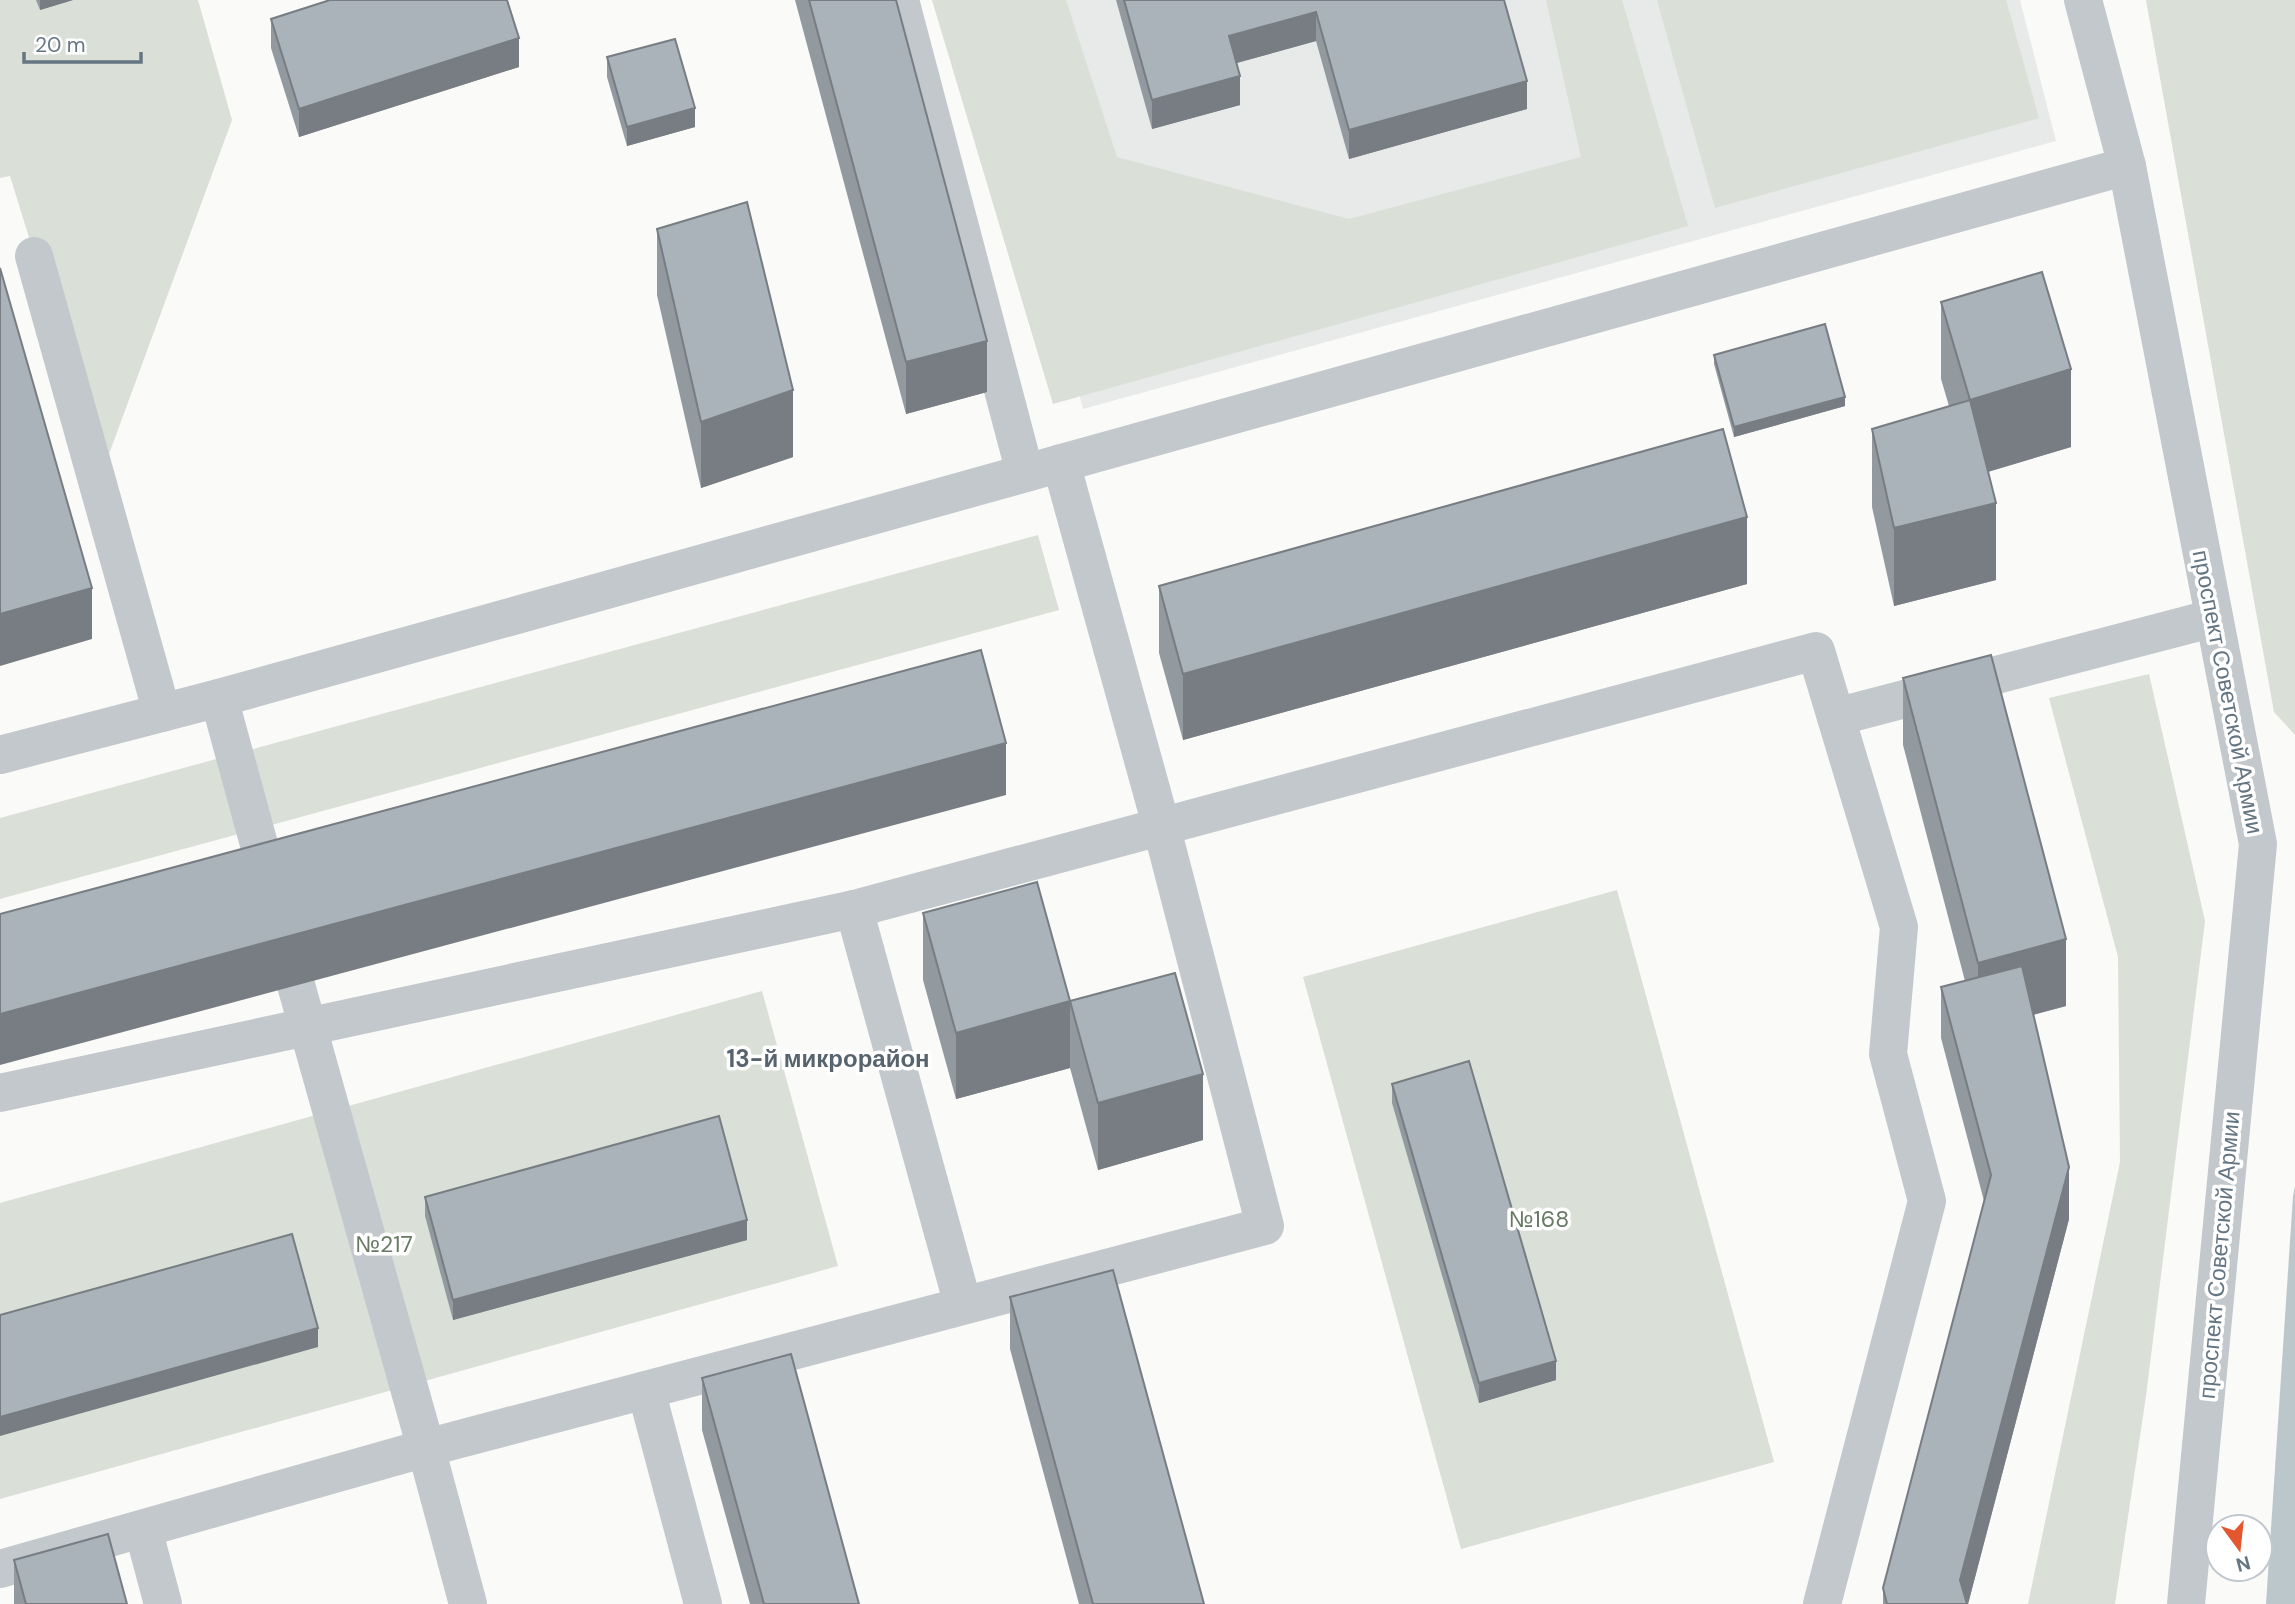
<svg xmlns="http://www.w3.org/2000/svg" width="2295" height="1604" font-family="'DM Sans',sans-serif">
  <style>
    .built { fill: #e8e9e9 }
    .green { fill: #dadfd7 }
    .water { fill: #bbc7cb }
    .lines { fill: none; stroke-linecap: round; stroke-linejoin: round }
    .minor { stroke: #c3c8cc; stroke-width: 38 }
    .wall { fill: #929a9f }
    .shaded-wall { fill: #777d82 }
    .building { fill: #aab3b9; stroke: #777d82; stroke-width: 2 }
    .labels { text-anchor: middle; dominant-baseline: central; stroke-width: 7; stroke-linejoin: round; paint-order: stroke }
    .street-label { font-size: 23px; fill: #657683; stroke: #fff }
    .park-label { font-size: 23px; fill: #687a64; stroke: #fff }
    .neighbourhood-label { font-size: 24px; font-weight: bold; fill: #57646e; stroke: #fff }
  </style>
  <rect width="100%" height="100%" fill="#fafaf8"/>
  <path class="built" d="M980 0H2020L2056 141 1083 409Z"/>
  <g class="green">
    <path d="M0 0H198L232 120 102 473 10 176 0 178Z"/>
    <path d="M932 0H1066L1117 157 1349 219 1581 157 1546 0H1622L1688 226 1053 404Z"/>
    <path d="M1657 0H2006L2039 118 1715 208Z"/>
    <path d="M2146 0H2295V735L2274 712Z"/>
    <path d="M1038 535 1059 610 0 899V818Z"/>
    <path d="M2149 674 2205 921 2146 1396 2115 1604H2028L2120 1162 2118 957 2049 698Z"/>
    <path d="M1617 890 1774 1462 1461 1549 1303 977Z"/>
    <path d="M762 991 838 1266 0 1499V1203Z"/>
  </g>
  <path class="water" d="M2295 1186V1604H2266L2293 1196Z"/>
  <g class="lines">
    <g class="minor">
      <path d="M900 0 1025 473"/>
      <path d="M2083 0 2127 166 2258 844 2186 1604"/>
      <path d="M34 256 162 713"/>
      <path d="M219 698 272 892"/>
      <path d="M1836 717 2214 618"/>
      <path d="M0 755 219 698 2127 166"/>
      <path d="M854 909 963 1305"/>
      <path d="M296 985 426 1448 1265 1226 1161 825 1061 463"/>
      <path d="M0 1093 854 909 1816 651 1899 927 1888 1054 1927 1201 1822 1604"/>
      <path d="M646 1390 703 1604"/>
      <path d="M143 1529 163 1604"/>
      <path d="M0 1569 426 1448 468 1604"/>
    </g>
  </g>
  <g class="wall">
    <path d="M36 0H73L40 10Z"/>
    <path d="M795 0H896L987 392 906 414Z"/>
    <path d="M1116 0H1504L1527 109 1349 159 1316 41 1237 63 1240 105 1152 129Z"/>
    <path d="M271 19 519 67 299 137 271 48Z"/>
    <path d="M607 57 695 127 627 146 607 77Z"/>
    <path d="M657 229 793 457 701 488 657 295Z"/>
    <path d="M1941 302 2071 447 1988 472 1996 580 1894 606 1872 507V429L1949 406 1941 379Z"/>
    <path d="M1714 355 1845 406 1734 437 1714 364Z"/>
    <path d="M1747 584 1183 740 1159 653V586Z"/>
    <path d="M1903 678 2066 1006 2033 1015 2069 1219 1968 1604H1883V1588L1984 1201 1941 1038V987L1965 981 1903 745Z"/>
    <path d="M923 913 1070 1001 1203 1140 1098 1170 1070 1068 956 1099 923 980Z"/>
    <path d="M1392 1084 1556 1380 1479 1403 1392 1103Z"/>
    <path d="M425 1197 747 1240 453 1320 425 1216Z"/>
    <path d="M1010 1297 1204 1604H1079L1010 1349Z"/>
    <path d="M702 1378 859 1604H750L702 1430Z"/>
    <path d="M14 1560 127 1604H14Z"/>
  </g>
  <g class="shaded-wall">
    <path d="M40 0H73L40 10Z"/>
    <path d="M1316 12V41L1229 65V36Z"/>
    <path d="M519 38V67L299 137V109Z"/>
    <path d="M1240 76V105L1152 129V100Z"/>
    <path d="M1527 81V109L1349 159V130Z"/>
    <path d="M695 108V127L627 146V127Z"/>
    <path d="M987 341V392L906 414V362Z"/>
    <path d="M2071 369V447L1970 477V400Z"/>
    <path d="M793 390V457L701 488V422Z"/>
    <path d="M1845 397V406L1734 437V427Z"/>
    <path d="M1996 503V580L1894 606V528Z"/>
    <path d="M1747 517V584L1183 740V674Z"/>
    <path d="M92 588V639L0 666V614Z"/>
    <path d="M1006 743V795L0 1065V1014Z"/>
    <path d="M2066 939V1006L1978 1029V963Z"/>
    <path d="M1070 1001V1068L956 1099V1033Z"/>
    <path d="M1203 1074V1140L1098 1170V1103Z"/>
    <path d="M2069 1167V1219L1968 1604 1960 1580Z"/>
    <path d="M747 1220V1240L453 1320V1300Z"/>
    <path d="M318 1328V1347L0 1436V1417Z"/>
    <path d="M1556 1361V1380L1479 1403V1383Z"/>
  </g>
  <g class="building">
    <path d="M330 0H507L519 38 299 109 271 19Z"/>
    <path d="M809 0H896L987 341 906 362Z"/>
    <path d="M1124 0H1504L1527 81 1349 130 1316 12 1229 36 1240 76 1152 100Z"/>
    <path d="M675 39 695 108 627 127 607 57Z"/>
    <path d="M747 202 793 390 701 422 657 229Z"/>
    <path d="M0 268 92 588 0 614Z"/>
    <path d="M2042 272 2071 369 1970 400 1941 302Z"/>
    <path d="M1825 324 1845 397 1734 427 1714 355Z"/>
    <path d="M1970 400 1996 503 1894 528 1872 429Z"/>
    <path d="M1723 429 1747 517 1183 674 1159 586Z"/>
    <path d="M981 650 1006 743 0 1014V914Z"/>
    <path d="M1991 655 2066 939 1978 963 1903 678Z"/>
    <path d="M1037 882 1070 1001 1175 973 1203 1074 1098 1103 1070 1001 956 1033 923 913Z"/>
    <path d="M2022 966 2069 1167 1960 1580 1967 1604H1887L1883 1588 1991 1175 1941 987Z"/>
    <path d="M1469 1061 1556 1361 1479 1383 1392 1084Z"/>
    <path d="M719 1116 747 1220 453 1300 425 1197Z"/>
    <path d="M292 1234 318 1328 0 1417V1315Z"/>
    <path d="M1113 1270 1204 1604H1093L1010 1297Z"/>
    <path d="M791 1354 859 1604H764L702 1378Z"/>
    <path d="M108 1534 127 1604H26L14 1560Z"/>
  </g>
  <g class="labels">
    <g class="street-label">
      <text transform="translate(2228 692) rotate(79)">проспект Советской Армии</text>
      <text transform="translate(2219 1255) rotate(-85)">проспект Советской Армии</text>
    </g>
    <g class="park-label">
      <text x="1539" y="1219">№168</text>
      <text x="384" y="1244">№217</text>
    </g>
    <g class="neighbourhood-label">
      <text x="828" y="1058">13-й микрорайон</text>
    </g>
  </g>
  <g transform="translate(2239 1548) rotate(165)"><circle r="33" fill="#ffffff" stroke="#c1c8cd" stroke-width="2"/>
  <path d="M0-5L12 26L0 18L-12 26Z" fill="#e4572e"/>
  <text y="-10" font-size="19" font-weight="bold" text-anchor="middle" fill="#657683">N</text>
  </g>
  <path d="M24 52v10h117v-10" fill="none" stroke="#657683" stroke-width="3.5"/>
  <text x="35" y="52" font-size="21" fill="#657683" stroke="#ffffff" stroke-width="5" paint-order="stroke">20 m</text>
</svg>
